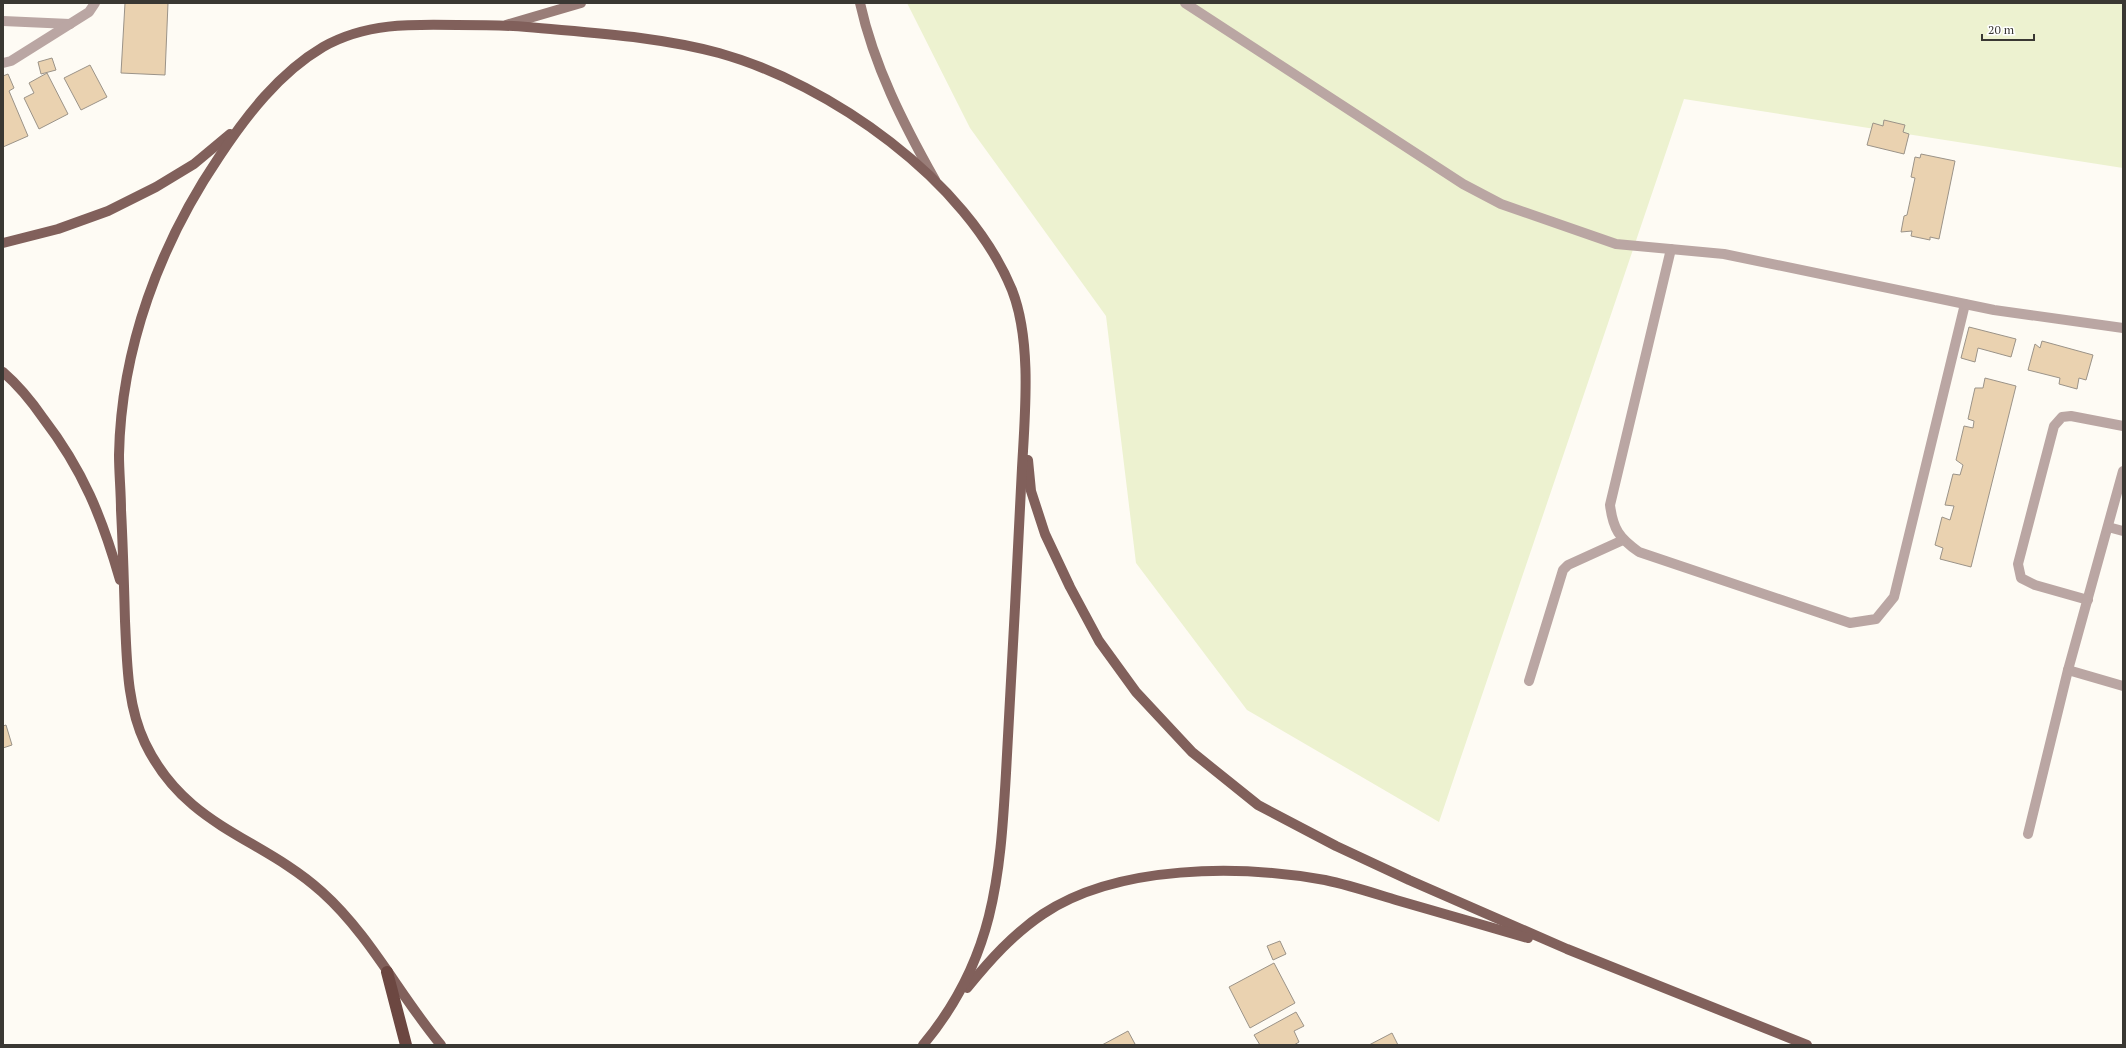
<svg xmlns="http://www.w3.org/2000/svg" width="2126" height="1048" font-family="'PT Serif',serif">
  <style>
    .green { fill: #edf2d0 }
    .building { fill: #ead2b0; stroke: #9b9388 }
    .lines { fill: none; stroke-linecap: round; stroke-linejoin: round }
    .lane { stroke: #baa6a3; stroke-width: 10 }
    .street { stroke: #baa6a3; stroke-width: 10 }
    .secondary { stroke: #997d78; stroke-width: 10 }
    .primary { stroke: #81605b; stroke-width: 10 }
    .highway { stroke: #6c4741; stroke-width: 12 }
  </style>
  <rect width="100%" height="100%" fill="#fefbf4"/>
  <path class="green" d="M907 3H2123V168L1684 99 1439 822 1247 710 1136 563 1106 316 970 128Z"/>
  <g class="building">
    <path d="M125 3H168L165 75 121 73Z"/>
    <path d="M52 58 56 70 41 74 38 62Z"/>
    <path d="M90 65 107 97 81 110 64 78Z"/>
    <path d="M47 73 68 114 39 129 24 98 34 93 29 83Z"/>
    <path d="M8 74 14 88 9 91 28 136 3 147V76Z"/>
    <path d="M1884 120 1905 125 1903 132 1909 134 1904 154 1867 145 1873 123 1883 126Z"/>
    <path d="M1921 154 1955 161 1939 239 1930 237V240L1911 236 1912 231 1901 232 1904 216 1907 215 1915 178 1911 177 1915 157 1920 158Z"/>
    <path d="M1969 327 2016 339 2011 357 1978 348 1975 362 1961 358Z"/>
    <path d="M2042 341 2093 355 2086 380 2079 378 2077 389 2059 384 2060 378 2028 370 2035 344 2040 348Z"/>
    <path d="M1985 378 2016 386 1971 567 1940 559 1943 548 1935 545 1942 517 1950 520 1954 506 1945 505 1953 474 1960 475 1963 465 1956 460 1964 426 1973 428 1974 421 1968 419 1975 388H1983Z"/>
    <path d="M6 725 12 745 3 748V726Z"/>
    <path d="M1280 941 1286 954 1273 960 1267 946Z"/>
    <path d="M1274 963 1295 1003 1250 1028 1229 987Z"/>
    <path d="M1296 1012 1304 1026 1294 1031 1299 1042 1294 1045H1260L1254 1035Z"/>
    <path d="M1128 1031 1135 1044 1132 1045H1102Z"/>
    <path d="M1392 1033 1398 1045H1369Z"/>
  </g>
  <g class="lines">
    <g class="lane">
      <path d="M1671 249 1610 505C1613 529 1619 538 1639 552L1850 623 1876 619 1894 597 1965 304"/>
      <path d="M2108 527 2123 531"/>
      <path d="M2088 600 2035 585 2021 578 2018 564 2054 426 2062 417 2071 416 2123 426"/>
      <path d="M2068 670 2123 686"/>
      <path d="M1529 681 1563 570 1568 565 1623 540"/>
      <path d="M2028 834 2068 670 2123 471"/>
    </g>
    <g class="street">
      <path d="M1185 3 1463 184 1501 204 1616 244 1724 254 1994 310 2123 328"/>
      <path d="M3 21 70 24"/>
      <path d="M3 63 11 61 89 12 95 3"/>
    </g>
    <g class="secondary">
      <path d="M860 3C874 66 903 123 935 180"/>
      <path d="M506 25 581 3"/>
    </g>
    <g class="primary">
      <path d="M3 243 58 229 108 211 156 187 194 164 230 134"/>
      <path d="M3 372C18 385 32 402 43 418 83 470 102 517 120 580"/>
      <path d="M1028 460 1031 491 1045 534 1070 587 1099 641 1136 692 1192 752 1258 805 1336 846 1409 880 1567 949 1807 1045"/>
      <path d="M967 988C990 960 1013 934 1043 914 1118 864 1240 865 1325 880 1349 885 1373 893 1396 900 1440 913 1484 925 1528 938"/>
      <path d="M441 1045C400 996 370 935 322 892 260 836 186 828 145 743 127 705 127 662 125 621 124 584 123 547 121 510 121 492 119 473 119 455 121 348 160 244 219 157 246 116 279 73 323 47 365 23 411 24 457 25 481 25 504 25 527 27 591 33 656 36 719 53 830 84 967 180 1012 290 1032 341 1025 414 1022 468 1020 515 1017 561 1015 607 1012 662 1009 717 1006 773 1000 878 994 960 923 1045"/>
    </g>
    <path class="highway" d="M387 972 406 1045"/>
  </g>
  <rect width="2126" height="1048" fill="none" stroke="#3a3833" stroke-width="8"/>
  <path d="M1982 34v6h52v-6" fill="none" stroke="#3a3833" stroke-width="2"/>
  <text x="1988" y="34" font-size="12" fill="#3a3833" stroke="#ffffff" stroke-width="3" paint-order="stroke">20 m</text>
</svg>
